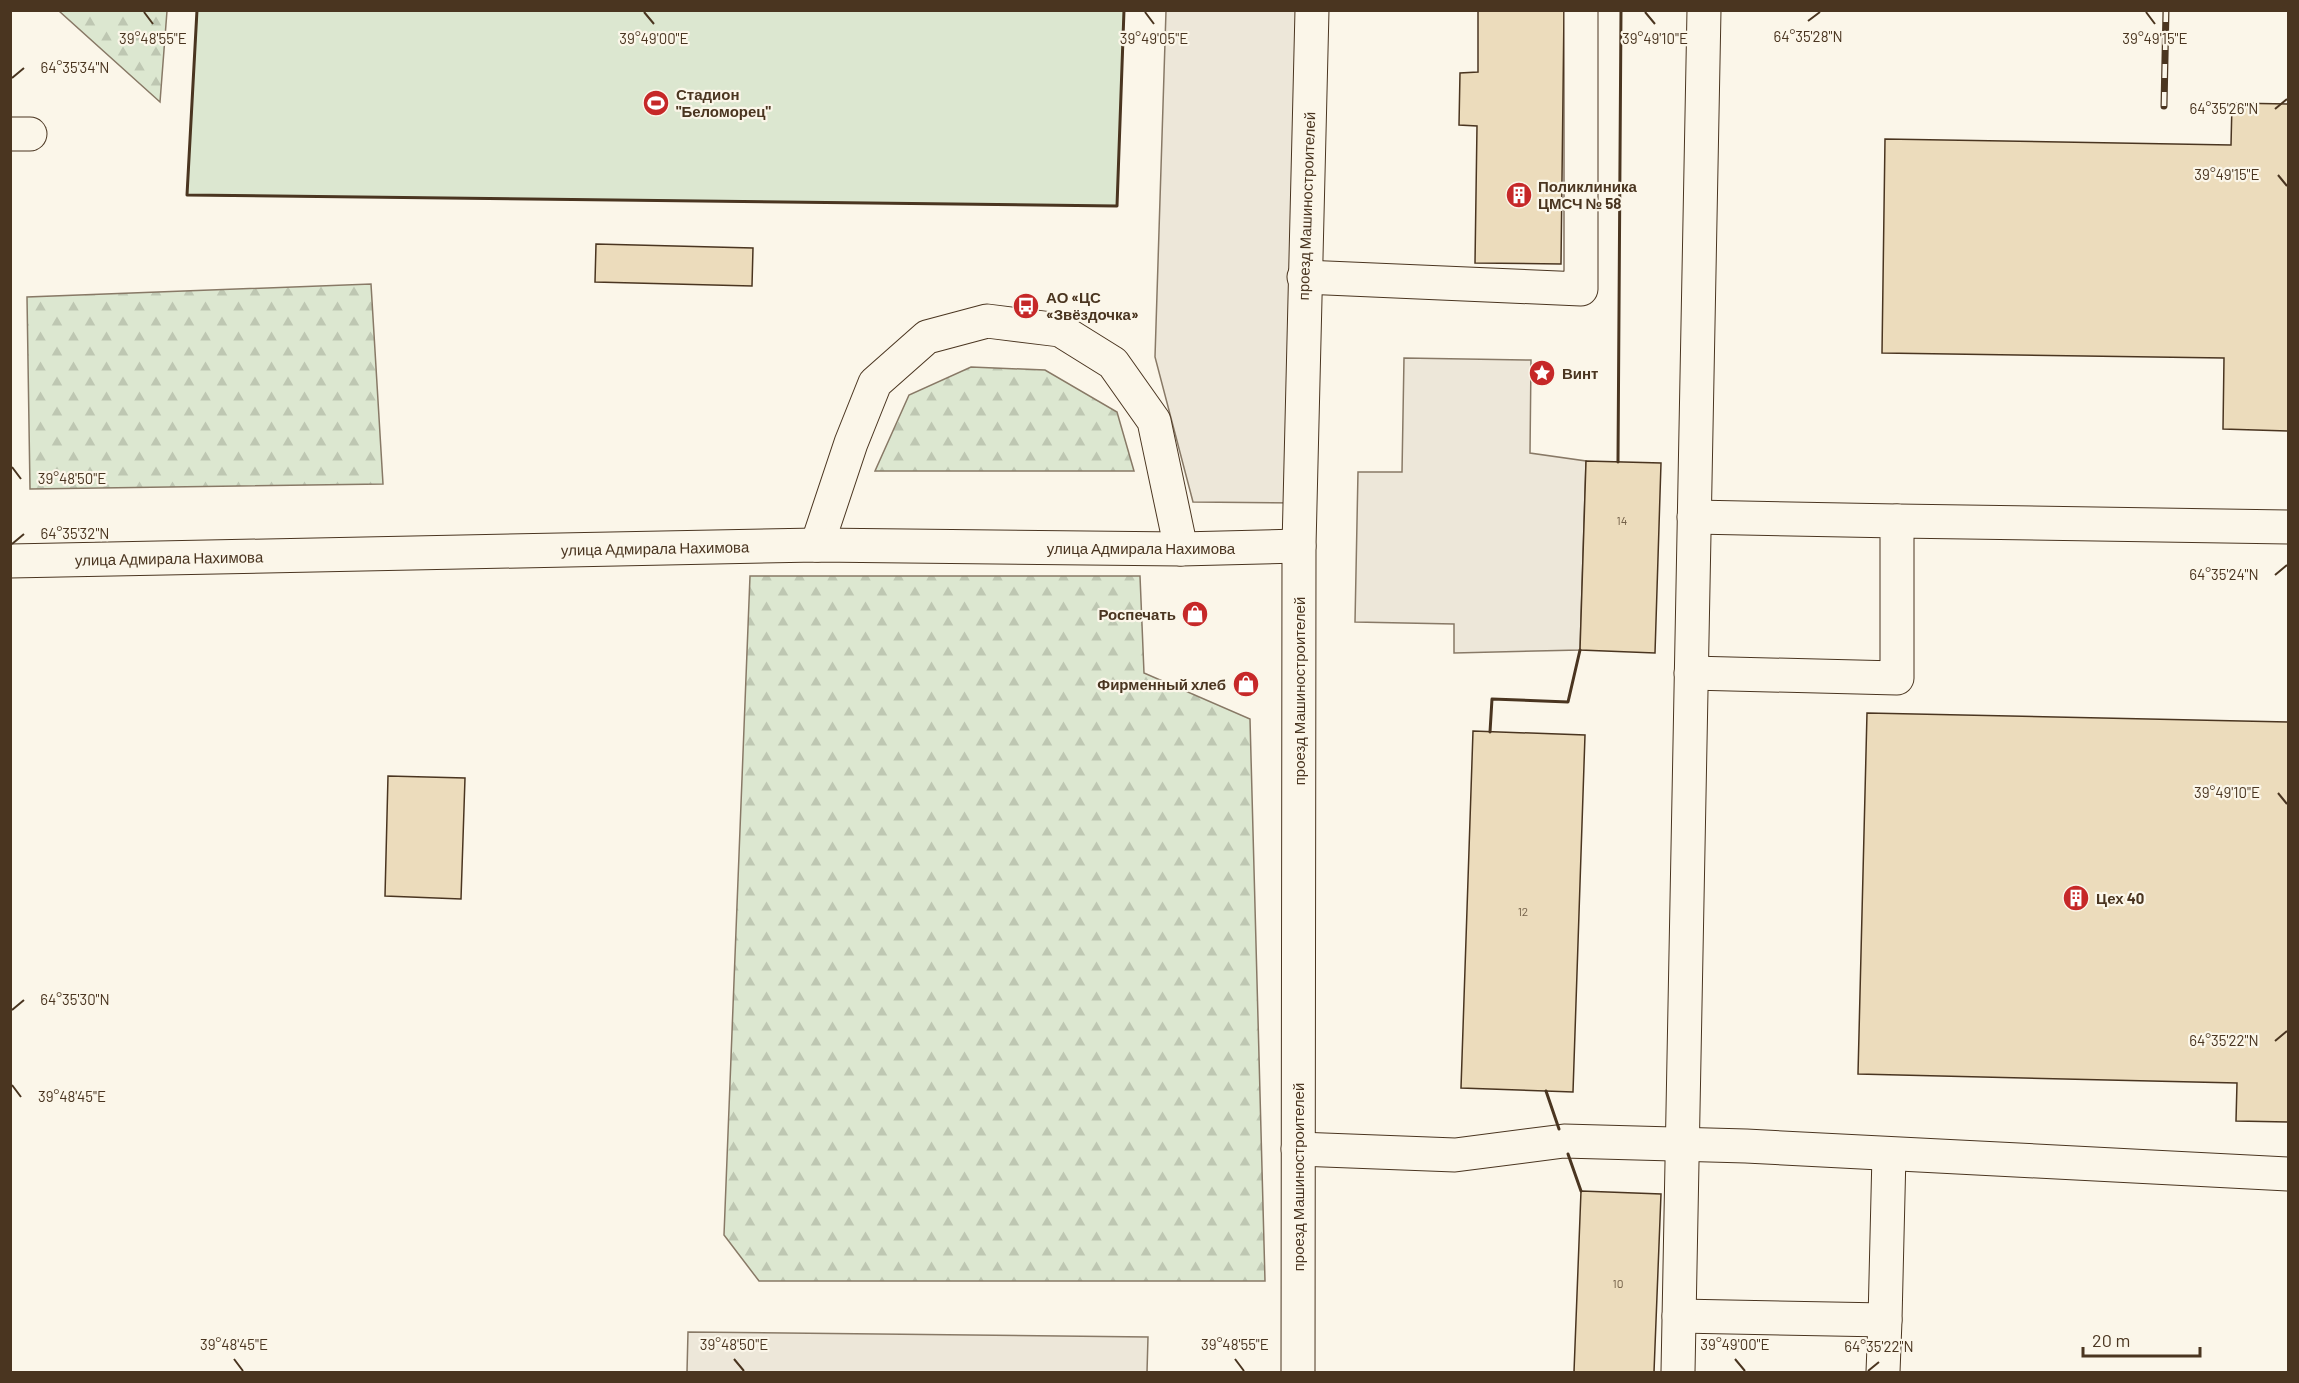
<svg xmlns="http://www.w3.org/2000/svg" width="2299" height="1383" font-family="Barlow,sans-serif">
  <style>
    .green { fill: #dce7d0; stroke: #887966; stroke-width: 1.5 }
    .forest { fill: url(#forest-firs); stroke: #887966; stroke-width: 1.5 }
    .parking { fill: #ede7d9; stroke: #887966; stroke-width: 1.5 }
    .building { fill: #ecdcbc; stroke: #4a3520; stroke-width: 1.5 }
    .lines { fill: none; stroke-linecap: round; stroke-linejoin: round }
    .minor-casing { stroke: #4a3520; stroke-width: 35 }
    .minor { stroke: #fbf6e9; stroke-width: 33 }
    .rail-casing { stroke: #4a3520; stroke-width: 7 }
    .rail { stroke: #fbf6e9; stroke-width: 4.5; stroke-dasharray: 14; stroke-linecap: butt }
    .wall { stroke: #4a3520; stroke-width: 3 }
    .ticks { fill: none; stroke: #4a3520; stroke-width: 2 }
    .labels { text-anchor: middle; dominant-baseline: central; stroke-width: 4.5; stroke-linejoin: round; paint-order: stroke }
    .number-label { font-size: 12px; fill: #725f47 }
    .poi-label { font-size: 15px; font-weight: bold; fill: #4a3520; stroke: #fbf6e9; text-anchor: start }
    .street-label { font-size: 15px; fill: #4a3520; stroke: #fbf6e9 }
    .ticks-label { font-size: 15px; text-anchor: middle; fill: #4a3520; stroke: #fbf6e9; stroke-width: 4.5; stroke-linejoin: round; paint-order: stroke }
  </style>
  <defs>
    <pattern id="forest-firs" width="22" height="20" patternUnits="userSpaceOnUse" patternTransform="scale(1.5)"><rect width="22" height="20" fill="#dce7d0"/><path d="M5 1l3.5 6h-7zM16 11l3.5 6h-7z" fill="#bec7b2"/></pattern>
  </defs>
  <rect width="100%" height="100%" fill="#fbf6e9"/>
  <path class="green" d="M197 11H1124L1117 206 187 195Z"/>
  <g class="forest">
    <path d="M59 11H167L160 102Z"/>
    <path d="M371 284 383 484 30 489 27 297Z"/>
    <path d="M971 367 1045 370 1117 412 1134 471H875L909 395Z"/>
    <path d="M750 576H1140L1144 673 1250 719 1265 1281H759L724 1235Z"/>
  </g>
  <g class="parking">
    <path d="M1166 11H1306L1301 503 1193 502 1155 357Z"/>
    <path d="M1404 358 1531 360 1530 453 1586 461 1580 650 1454 653V624L1355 622 1358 472H1402Z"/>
    <path d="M688 1332 1148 1337 1147 1372H687Z"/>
  </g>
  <g class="building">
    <path d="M1478 10H1564L1561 264 1475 263 1477 126 1459 125 1460 73 1478 72Z"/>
    <path d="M2232 103 2288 104V431L2223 429 2224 358 1882 353 1885 139 2231 145Z"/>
    <path d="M596 244 753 248 752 286 595 282Z"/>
    <path d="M1586 461 1661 463 1655 653 1580 650Z"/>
    <path d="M1867 713 2288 722V1122L2236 1121 2237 1083 1858 1074Z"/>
    <path d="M1473 731 1585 735 1573 1092 1461 1088Z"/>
    <path d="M388 776 465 778 461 899 385 896Z"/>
    <path d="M1581 1191 1661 1194 1654 1372H1574Z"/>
  </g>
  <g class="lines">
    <defs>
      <g id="minor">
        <path d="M10 134H30"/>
        <path d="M1304 277 1581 289V10"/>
        <path d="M1897 521 2288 527"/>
        <path d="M817 545 851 443 875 383 927 337 987 321 1060 330 1113 363 1154 421 1181 549"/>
        <path d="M10 561 817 545 1181 549 1299 546"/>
        <path d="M1691 673 1897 678V521L1694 517"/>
        <path d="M1298 1149 1455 1155 1564 1141 1746 1146 2288 1174"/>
        <path d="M1679 1316 1885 1320 1889 1154"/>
        <path d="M1298 1372 1299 546 1312 10"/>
        <path d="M1678 1372 1704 10"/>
        <path d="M1883 1372 1885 1320"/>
      </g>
    </defs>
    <use href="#minor" class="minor-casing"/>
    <use href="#minor" class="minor"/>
    <defs>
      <path id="rail" d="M2164 106 2166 10"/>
    </defs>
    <use href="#rail" class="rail-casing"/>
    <use href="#rail" class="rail"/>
    <g class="wall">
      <path d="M197 10 187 195 1117 206 1124 10"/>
      <path d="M1618 462 1621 10"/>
      <path d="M1490 732 1492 699 1568 702 1580 650"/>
      <path d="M1546 1091 1559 1129"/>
      <path d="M1568 1154 1581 1191"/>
    </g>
  </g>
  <path class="ticks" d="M144 12 153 24M644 12 654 24M1145 12 1154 24M1645 12 1655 24M2146 12 2155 24M1808 21 1820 12M12 78 24 68M2275 109 2287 99M2278 175 2287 186M12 467 21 479M12 544 24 534M2275 575 2287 565M2278 793 2287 804M12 1010 24 1000M2275 1041 2287 1031M12 1085 21 1097M234 1359 243 1371M734 1359 744 1371M1235 1359 1244 1371M1735 1359 1745 1371M1868 1371 1879 1362"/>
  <defs>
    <symbol id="stadium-disc" viewBox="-11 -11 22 22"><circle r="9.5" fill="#c62828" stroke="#fbf6e9"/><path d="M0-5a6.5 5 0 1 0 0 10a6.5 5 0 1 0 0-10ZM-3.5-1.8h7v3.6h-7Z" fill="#fff"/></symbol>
    <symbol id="building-disc" viewBox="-11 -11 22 22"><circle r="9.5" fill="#c62828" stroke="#fbf6e9"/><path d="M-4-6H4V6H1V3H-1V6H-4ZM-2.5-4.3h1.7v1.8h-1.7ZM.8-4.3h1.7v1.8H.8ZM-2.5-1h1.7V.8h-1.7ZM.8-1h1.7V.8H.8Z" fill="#fff"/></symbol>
    <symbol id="bus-disc" viewBox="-11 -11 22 22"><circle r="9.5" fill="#c62828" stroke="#fbf6e9"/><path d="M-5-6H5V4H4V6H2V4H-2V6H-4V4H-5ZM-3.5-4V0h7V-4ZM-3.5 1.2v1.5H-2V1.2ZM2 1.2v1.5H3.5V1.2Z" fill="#fff"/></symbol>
    <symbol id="sight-disc" viewBox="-11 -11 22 22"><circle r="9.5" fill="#c62828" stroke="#fbf6e9"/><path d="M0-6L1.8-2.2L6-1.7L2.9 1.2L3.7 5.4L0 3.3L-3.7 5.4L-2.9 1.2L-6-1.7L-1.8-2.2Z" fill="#fff"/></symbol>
    <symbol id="shop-disc" viewBox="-11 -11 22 22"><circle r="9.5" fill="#c62828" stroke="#fbf6e9"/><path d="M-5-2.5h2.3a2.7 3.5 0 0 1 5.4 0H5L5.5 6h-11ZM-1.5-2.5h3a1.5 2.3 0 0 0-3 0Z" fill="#fff"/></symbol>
  </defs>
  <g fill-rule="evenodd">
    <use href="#stadium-disc" x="641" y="88" width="30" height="30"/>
    <use href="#building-disc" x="1504" y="180" width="30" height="30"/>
    <use href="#bus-disc" x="1011" y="291" width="30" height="30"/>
    <use href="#sight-disc" x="1527" y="358" width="30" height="30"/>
    <use href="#shop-disc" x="1180" y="599" width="30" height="30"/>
    <use href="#shop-disc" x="1231" y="669" width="30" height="30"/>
    <use href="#building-disc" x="2061" y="883" width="30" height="30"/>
  </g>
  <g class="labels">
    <g class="number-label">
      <text x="1622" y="520">14</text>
      <text x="1523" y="911">12</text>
      <text x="1618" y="1283">10</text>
    </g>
    <g class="poi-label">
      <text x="676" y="94">Стадион<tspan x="676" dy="17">"Беломорец"</tspan></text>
      <text x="1538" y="186">Поликлиника<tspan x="1538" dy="17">ЦМСЧ № 58</tspan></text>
      <text x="1046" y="297">АО «ЦС<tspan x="1046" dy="17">«Звёздочка»</tspan></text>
      <text x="1562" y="373">Винт</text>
      <text x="1176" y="614" text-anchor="end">Роспечать</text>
      <text x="1226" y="684" text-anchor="end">Фирменный хлеб</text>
      <text x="2096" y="898">Цех 40</text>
    </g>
    <g class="street-label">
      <text transform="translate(1306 206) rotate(-88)">проезд Машиностроителей</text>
      <text transform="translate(655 548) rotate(-1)">улица Адмирала Нахимова</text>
      <text x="1141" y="548">улица Адмирала Нахимова</text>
      <text transform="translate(169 558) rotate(-1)">улица Адмирала Нахимова</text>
      <text transform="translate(1299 691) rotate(-90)">проезд Машиностроителей</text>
      <text transform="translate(1298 1177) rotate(-90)">проезд Машиностроителей</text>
    </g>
  </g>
  <g class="ticks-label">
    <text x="1808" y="42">64°35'28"N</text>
    <text x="2155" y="44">39°49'15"E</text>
    <text x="153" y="44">39°48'55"E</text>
    <text x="654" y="44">39°49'00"E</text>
    <text x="1154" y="44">39°49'05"E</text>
    <text x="1655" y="44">39°49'10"E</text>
    <text x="75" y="73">64°35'34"N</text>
    <text x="2224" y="114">64°35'26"N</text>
    <text x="2227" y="180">39°49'15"E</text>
    <text x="72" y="484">39°48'50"E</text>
    <text x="75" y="539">64°35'32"N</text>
    <text x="2224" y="580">64°35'24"N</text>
    <text x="2227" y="798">39°49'10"E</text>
    <text x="75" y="1005">64°35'30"N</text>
    <text x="2224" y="1046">64°35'22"N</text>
    <text x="72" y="1102">39°48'45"E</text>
    <text x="234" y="1350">39°48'45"E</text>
    <text x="734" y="1350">39°48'50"E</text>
    <text x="1235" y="1350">39°48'55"E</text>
    <text x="1735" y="1350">39°49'00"E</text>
    <text x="1879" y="1352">64°35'22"N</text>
  </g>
  <rect width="2299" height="1383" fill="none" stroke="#4a3520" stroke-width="24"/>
  <path d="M2083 1347v9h117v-9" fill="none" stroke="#4a3520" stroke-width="3"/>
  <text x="2092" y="1347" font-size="18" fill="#4a3520" stroke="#fbf6e9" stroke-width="4.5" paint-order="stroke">20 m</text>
</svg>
